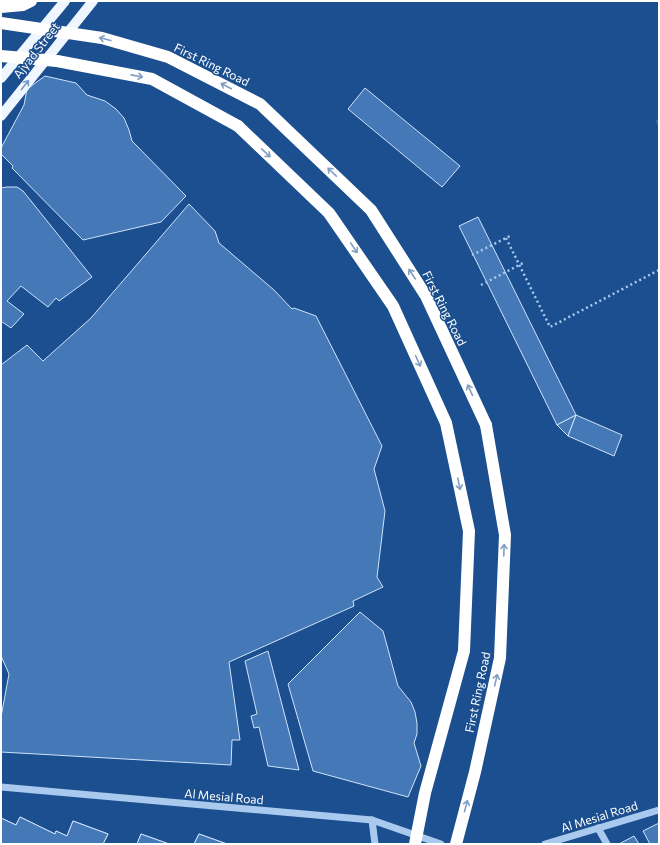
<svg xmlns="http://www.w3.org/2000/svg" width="660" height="845" font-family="Commissioner,sans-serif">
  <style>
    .building { fill: #4478b7; stroke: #cfe3fa }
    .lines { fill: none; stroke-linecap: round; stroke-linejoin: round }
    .minor-tunnel { stroke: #3d69a0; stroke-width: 7; stroke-dasharray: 7 3.5; stroke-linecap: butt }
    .path { stroke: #a9c9ee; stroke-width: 2.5; stroke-dasharray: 2 3; stroke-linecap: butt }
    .minor { stroke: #a9c9ee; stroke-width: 7 }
    .major { stroke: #f0f6ff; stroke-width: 10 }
    .highway { stroke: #fff; stroke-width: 12 }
    .highway-bridge { stroke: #fff; stroke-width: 12 }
    .oneway { stroke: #829ec1 }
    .oneway2 { stroke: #7b9ac1 }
    .labels { text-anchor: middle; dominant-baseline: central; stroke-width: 3; stroke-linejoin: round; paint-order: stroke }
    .street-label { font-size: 12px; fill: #fff; stroke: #1b4f8f }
  </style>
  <rect width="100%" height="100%" fill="#1b4f8f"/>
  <g class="building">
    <path d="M45 76 76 83 87 95 105 101 116 109 124 118 129 130 132 141 186 196 161 222 83 240 12 168 13 166 1 154V148L24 105 27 89Z"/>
    <path d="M365 88 460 166 442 187 348 109Z"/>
    <path d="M7 187H17L23 191 92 277 59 301 56 298 48 307 21 286 7 301 24 314 11 328 1 321V188Z"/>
    <path d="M189 204 215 231 219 243 274 290 292 309 294 308 316 316 382 446 374 469 385 511 377 577 383 587 353 601 354 606 229 662 240 740H232L231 765 1 752V717L9 674 1 656V365L27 345 43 361 91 318Z"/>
    <path d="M478 217 576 415 557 425 459 226Z"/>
    <path d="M576 415 568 436 557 425Z"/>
    <path d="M576 415 622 435 614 456 568 436Z"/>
    <path d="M360 612 383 631 398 686 411 702 415 712 417 723V734L414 743 421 766 408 797 313 771 288 684Z"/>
    <path d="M268 651 299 770 268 766 259 727 254 728 251 716 257 714 245 661Z"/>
    <path d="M20 817 55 834 56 831 67 836 73 821 108 834 103 844H1V818L16 825Z"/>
    <path d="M20 817 55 834 56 831 67 836 73 821 108 834 103 844H1V818L16 825Z"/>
    <path d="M659 823V844H650L643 831Z"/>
    <path d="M141 834 169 844H137Z"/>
    <path d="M141 834 169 844H137Z"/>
    <path d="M199 834 227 844H194Z"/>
    <path d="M199 834 227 844H194Z"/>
    <path d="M634 836 639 844H619Z"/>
  </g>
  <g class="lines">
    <path class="minor-tunnel" d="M657 124 659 123"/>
    <g class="path">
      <path d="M506 238 550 327 659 270"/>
      <path d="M472 255 510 236"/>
      <path d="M481 285 523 263"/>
    </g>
    <g class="minor">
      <path d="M1 787 372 820 441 844"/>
      <path d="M372 820 375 844"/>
      <path d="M598 828 607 844"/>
      <path d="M545 844 659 810"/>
    </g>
    <g class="major">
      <path d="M1 78 65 1"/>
      <path d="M1 116 93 1"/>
    </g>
    <g class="highway">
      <path d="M1 7 23 5 31 1"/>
      <path d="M57 61 152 79 238 126"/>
      <path d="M456 844 475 772 500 658 505 535 486 425"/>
    </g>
    <g class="highway-bridge">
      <path d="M1 23 102 38 168 57 260 104 371 210 426 296 486 425"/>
      <path d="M1 56 57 61"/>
      <path d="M238 126 329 213 393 306 446 423 469 531 464 651 425 793 415 844"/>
    </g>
  </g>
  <defs><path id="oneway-shaft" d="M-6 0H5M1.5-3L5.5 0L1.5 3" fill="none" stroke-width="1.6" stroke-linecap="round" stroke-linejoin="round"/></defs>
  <g class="oneway">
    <use href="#oneway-shaft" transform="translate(105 39) rotate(-166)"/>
    <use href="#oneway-shaft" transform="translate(137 76) rotate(11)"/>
    <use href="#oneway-shaft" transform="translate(226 86) rotate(-153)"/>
    <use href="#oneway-shaft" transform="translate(266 153) rotate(43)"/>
    <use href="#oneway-shaft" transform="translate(332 172) rotate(-136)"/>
    <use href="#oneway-shaft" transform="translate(354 248) rotate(56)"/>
    <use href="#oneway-shaft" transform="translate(412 274) rotate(-123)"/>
    <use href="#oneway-shaft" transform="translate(418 361) rotate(66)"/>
    <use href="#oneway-shaft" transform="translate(470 390) rotate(-115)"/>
    <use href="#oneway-shaft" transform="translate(459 484) rotate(78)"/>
    <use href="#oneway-shaft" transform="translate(504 550) rotate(-88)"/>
    <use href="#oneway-shaft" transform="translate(496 680) rotate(-77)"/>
    <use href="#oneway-shaft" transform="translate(466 806) rotate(-75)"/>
  </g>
  <use class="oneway2" href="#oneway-shaft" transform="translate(25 85) rotate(-52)"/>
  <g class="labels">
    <g class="street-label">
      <text transform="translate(36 50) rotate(-52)">Ajyad Street</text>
      <text transform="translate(212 64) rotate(26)">First Ring Road</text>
      <text transform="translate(445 308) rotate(63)">First Ring Road</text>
      <text transform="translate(477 692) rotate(-78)">First Ring Road</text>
      <text transform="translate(224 796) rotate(5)">Al Mesial Road</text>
      <text transform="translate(599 816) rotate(-17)">Al Mesial Road</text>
    </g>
  </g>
  <rect width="660" height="845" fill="none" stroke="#ffffff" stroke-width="4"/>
</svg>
